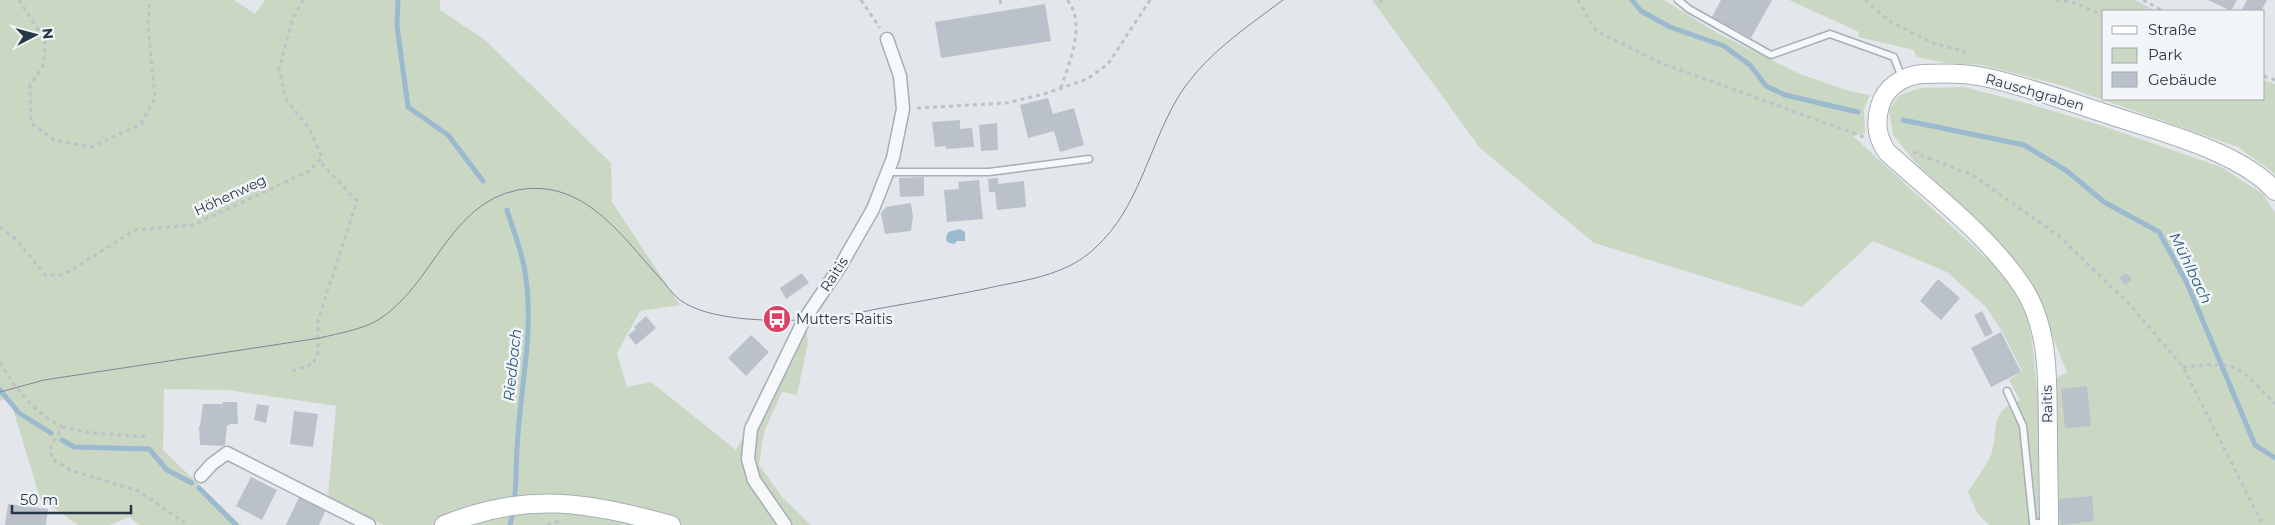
<svg xmlns="http://www.w3.org/2000/svg" width="2275" height="525" font-family="Montserrat,sans-serif">
  <style>
    .green { fill: #cad7c3 }
    .water { fill: #9bb9cf }
    .lines { fill: none; stroke-linecap: round; stroke-linejoin: round }
    .stream { stroke: #9bb9cf; stroke-width: 5 }
    .building { fill: #bac1cb }
    .lane-casing { stroke: #a7aeb7; stroke-width: 9 }
    .street-casing { stroke: #a7aeb7; stroke-width: 15 }
    .secondary-casing { stroke: #a7aeb7; stroke-width: 20 }
    .path { stroke: #bdc2c8; stroke-width: 3; stroke-dasharray: 4 4; stroke-linecap: butt }
    .lane { stroke: #f6f8fa; stroke-width: 6 }
    .street { stroke: #f6f8fa; stroke-width: 12 }
    .secondary { stroke: #fff; stroke-width: 18 }
    .tram { stroke: #7b8897; stroke-width: 1 }
    .labels { text-anchor: middle; dominant-baseline: central; stroke-width: 5; stroke-linejoin: round; paint-order: stroke }
    .street-label { font-size: 14px; fill: #293646; stroke: #f3f6f9 }
    .poi-label { font-size: 14px; fill: #293646; stroke: #f3f6f9; text-anchor: start }
    .water-label { font-size: 15px; font-style: italic; fill: #2f597e; stroke: #f3f6f9 }
  </style>
  <rect width="100%" height="100%" fill="#e3e7ec"/>
  <g class="green">
    <path d="M0 0H234L255 14 265 0H440V10L485 40 611 163 612 202 680 305 640 311 617 353 627 387 651 382 736 450 806 328 808 342 797 395 782 392 764 432 759 465 782 497 811 525H384L328 497 336 406 228 390 164 389 163 450 241 525H140L129 517 110 525H78L40 498 9 396 0 401Z"/>
    <path d="M1372 0H1664L1719 34 1800 74 1849 91 1870 95 1864 109 1865 133 1853 136 1996 267C2002 275 2010 283 2016 291 2034 320 2033 357 2037 390L2067 372 2029 279 1985 229 1915 162 1893 135 1889 109 1900 95 1920 88 1964 87 2022 102 2097 124 2221 167 2263 194 2275 213V525H1989L1978 514 1968 492C1975 480 1986 467 1991 455 1999 430 1988 411 2020 400L2009 380 2022 371 2003 333 1986 307 1947 272 1873 241 1802 307 1594 243 1480 148Z"/>
    <path d="M1789 0H2135L2156 11H2104V99H2264V80L2275 84V174L2238 147 2060 85 1982 65 1947 63 1916 57 1914 50 1858 37 1859 32Z"/>
  </g>
  <path class="water" d="M960 229 965 232V241H957L954 244 947 242 946 238 948 232Z"/>
  <g class="lines">
    <g class="stream">
      <path d="M398 0 397 26 408 107 448 135 483 181"/>
      <path d="M1632 0 1641 11 1670 27 1724 46 1750 65 1766 86 1785 95 1858 112"/>
      <path d="M1903 120 2024 145 2067 171 2104 202 2159 232 2187 283 2255 445 2275 458"/>
      <path d="M507 210C513 230 522 251 525 272 534 327 522 379 518 434 515 465 518 495 510 525"/>
      <path d="M0 390 19 413 51 433"/>
      <path d="M62 440 74 447 149 449 167 470 192 483"/>
      <path d="M199 488 236 525"/>
    </g>
  </g>
  <g class="building">
    <path d="M1721 0H1772L1751 38 1712 17Z"/>
    <path d="M2208 0H2237L2231 11Z"/>
    <path d="M2247 0H2267L2261 11H2241Z"/>
    <path d="M1045 4 1051 41 941 58 935 22Z"/>
    <path d="M1048 98 1053 114 1074 108 1084 145 1060 152 1054 131 1028 138 1020 105Z"/>
    <path d="M960 120V129L972 128 974 147 946 149V146L935 147 932 122Z"/>
    <path d="M997 123 998 150 981 151 979 125Z"/>
    <path d="M924 177V196L900 197 899 178Z"/>
    <path d="M998 178V184L1024 181 1026 207 997 210 995 192H989L988 179Z"/>
    <path d="M979 180 983 219 947 222 944 190 959 189 958 182Z"/>
    <path d="M911 203 913 217 911 231 885 234 881 213 886 207Z"/>
    <path d="M802 273 809 283 786 299 780 288Z"/>
    <path d="M2126 273 2132 280 2125 285 2119 278Z"/>
    <path d="M1938 279 1960 298 1941 320 1920 301Z"/>
    <path d="M1982 311 1993 333 1985 337 1974 315Z"/>
    <path d="M646 316 656 328 636 345 628 335 636 329 634 327Z"/>
    <path d="M2001 332 2021 372 1991 387 1971 348Z"/>
    <path d="M751 335 769 352 746 376 728 358Z"/>
    <path d="M2087 386 2091 426 2065 428 2061 389Z"/>
    <path d="M223 402H237L238 424H230L227 426 225 446 200 445 199 426H200L203 404H223Z"/>
    <path d="M257 404 269 406 266 423 254 420Z"/>
    <path d="M294 411 318 414 313 447 290 444Z"/>
    <path d="M251 477 277 490 262 520 236 506Z"/>
    <path d="M300 495 327 507 319 525H286Z"/>
    <path d="M2092 496 2094 521 2061 525 2058 499Z"/>
    <path d="M8 504 48 509 46 525H5Z"/>
  </g>
  <g class="lines">
    <defs>
      <g id="lane">
        <path d="M1678 0 1689 9 1771 55 1830 34 1894 57 1902 78"/>
        <path d="M888 172H989L1089 159"/>
        <path d="M2007 391 2023 426 2033 523H2048"/>
      </g>
      <g id="street">
        <path d="M201 476 212 464 227 453 369 525"/>
        <path d="M785 525 754 480 748 459 751 429 804 320 841 265 873 209 893 158 903 109 900 76 887 39"/>
      </g>
      <g id="secondary">
        <path d="M444 525C527 491 587 502 671 525"/>
        <path d="M2049 525C2049 495 2048 464 2048 434 2047 385 2051 329 2022 286 1987 234 1933 194 1887 152 1877 138 1875 122 1880 106 1885 87 1904 75 1923 74 1941 73 1966 73 1984 77 2026 86 2067 101 2107 114 2157 131 2240 151 2275 191"/>
      </g>
    </defs>
    <use href="#lane" class="lane-casing"/>
    <use href="#street" class="street-casing"/>
    <use href="#secondary" class="secondary-casing"/>
    <g class="path">
      <path d="M19 0 45 40 44 64 30 86 31 123 54 140 92 147 141 124 155 98 148 24 150 0"/>
      <path d="M861 0 880 28"/>
      <path d="M1000 0 1001 5"/>
      <path d="M1380 0 1382 3"/>
      <path d="M1578 0 1596 31 1661 63 1864 137"/>
      <path d="M1865 0 1888 20 1932 43 1963 51 1968 58"/>
      <path d="M2056 0 2076 3 2104 16"/>
      <path d="M2143 0 2163 11"/>
      <path d="M2264 76 2275 80"/>
      <path d="M1061 88C1069 63 1087 23 1067 0"/>
      <path d="M917 108 1006 103 1044 94 1087 79 1108 64 1150 0"/>
      <path d="M1913 152 1974 176 2059 236 2131 306 2183 367 2263 525"/>
      <path d="M0 227 17 240 45 275H63L135 230 193 225 309 171 322 158 310 130 286 99 279 70 293 18 303 0"/>
      <path d="M0 362C15 389 35 413 62 427L50 449 52 459 70 470 138 491 188 525"/>
      <path d="M2183 367C2197 366 2216 363 2230 366 2247 371 2262 391 2275 404"/>
      <path d="M292 371 313 364 318 353V321L357 201 319 161"/>
      <path d="M62 427 92 433 149 437"/>
      <path d="M547 525 560 521"/>
    </g>
    <use href="#lane" class="lane"/>
    <use href="#street" class="street"/>
    <use href="#secondary" class="secondary"/>
    <path class="tram" d="M0 392 44 380 320 338C339 333 361 330 378 320 433 286 449 203 518 190 583 178 621 235 659 277 666 284 672 294 680 300 709 321 769 321 804 320 831 319 856 313 882 308 916 302 950 296 984 289 1009 283 1036 280 1060 270 1073 265 1086 257 1096 247 1138 209 1149 147 1177 99 1202 57 1244 29 1283 0"/>
  </g>
  <defs>
    <symbol id="bus-disc" viewBox="-11 -11 22 22"><circle r="9.5" fill="#da3f64" stroke="#f3f6f9"/><path d="M-5-6H5V4H4V6H2V4H-2V6H-4V4H-5ZM-3.5-4V0h7V-4ZM-3.5 1.2v1.5H-2V1.2ZM2 1.2v1.5H3.5V1.2Z" fill="#fff"/></symbol>
  </defs>
  <g fill-rule="evenodd">
    <use href="#bus-disc" x="761" y="303" width="32" height="32"/>
  </g>
  <g class="labels">
    <g class="street-label">
      <text transform="translate(2035 92) rotate(16)">Rauschgraben</text>
      <text transform="translate(230 195) rotate(-25)">Höhenweg</text>
      <text transform="translate(834 274) rotate(-57)">Raitis</text>
      <text transform="translate(2047 404) rotate(-91)">Raitis</text>
    </g>
    <g class="poi-label">
      <text x="796" y="319">Mutters Raitis</text>
    </g>
    <g class="water-label">
      <text transform="translate(2191 268) rotate(64)">Mühlbach</text>
      <text transform="translate(512 365) rotate(-84)">Riedbach</text>
    </g>
  </g>
  <rect x="2102" y="10" width="162" height="90" fill="#f3f6f9" stroke="#a2a9b1"/>
  <rect x="2112" y="26" width="25" height="8" fill="#ffffff" stroke="#a2a9b1"/>
  <text x="2148" y="35" font-size="15" fill="#293646">Straße</text>
  <rect x="2112" y="48" width="25" height="15" fill="#cad7c3" stroke="#a2a9b1"/>
  <text x="2148" y="60" font-size="15" fill="#293646">Park</text>
  <rect x="2112" y="72" width="25" height="15" fill="#bac1cb" stroke="#a2a9b1"/>
  <text x="2148" y="85" font-size="15" fill="#293646">Gebäude</text>
  <g transform="translate(35 35) rotate(84)" stroke="#f3f6f9" stroke-width="4" paint-order="stroke">
  <path d="M0-4L9 19L0 12L-9 19Z" fill="#293646"/>
  <text y="-8" font-size="14" font-weight="bold" text-anchor="middle" fill="#293646">N</text>
  </g>
  <path d="M12 505v8h119v-8" fill="none" stroke="#293646" stroke-width="2.5"/>
  <text x="20" y="505" font-size="15" fill="#293646" stroke="#f3f6f9" stroke-width="4" paint-order="stroke">50 m</text>
</svg>
